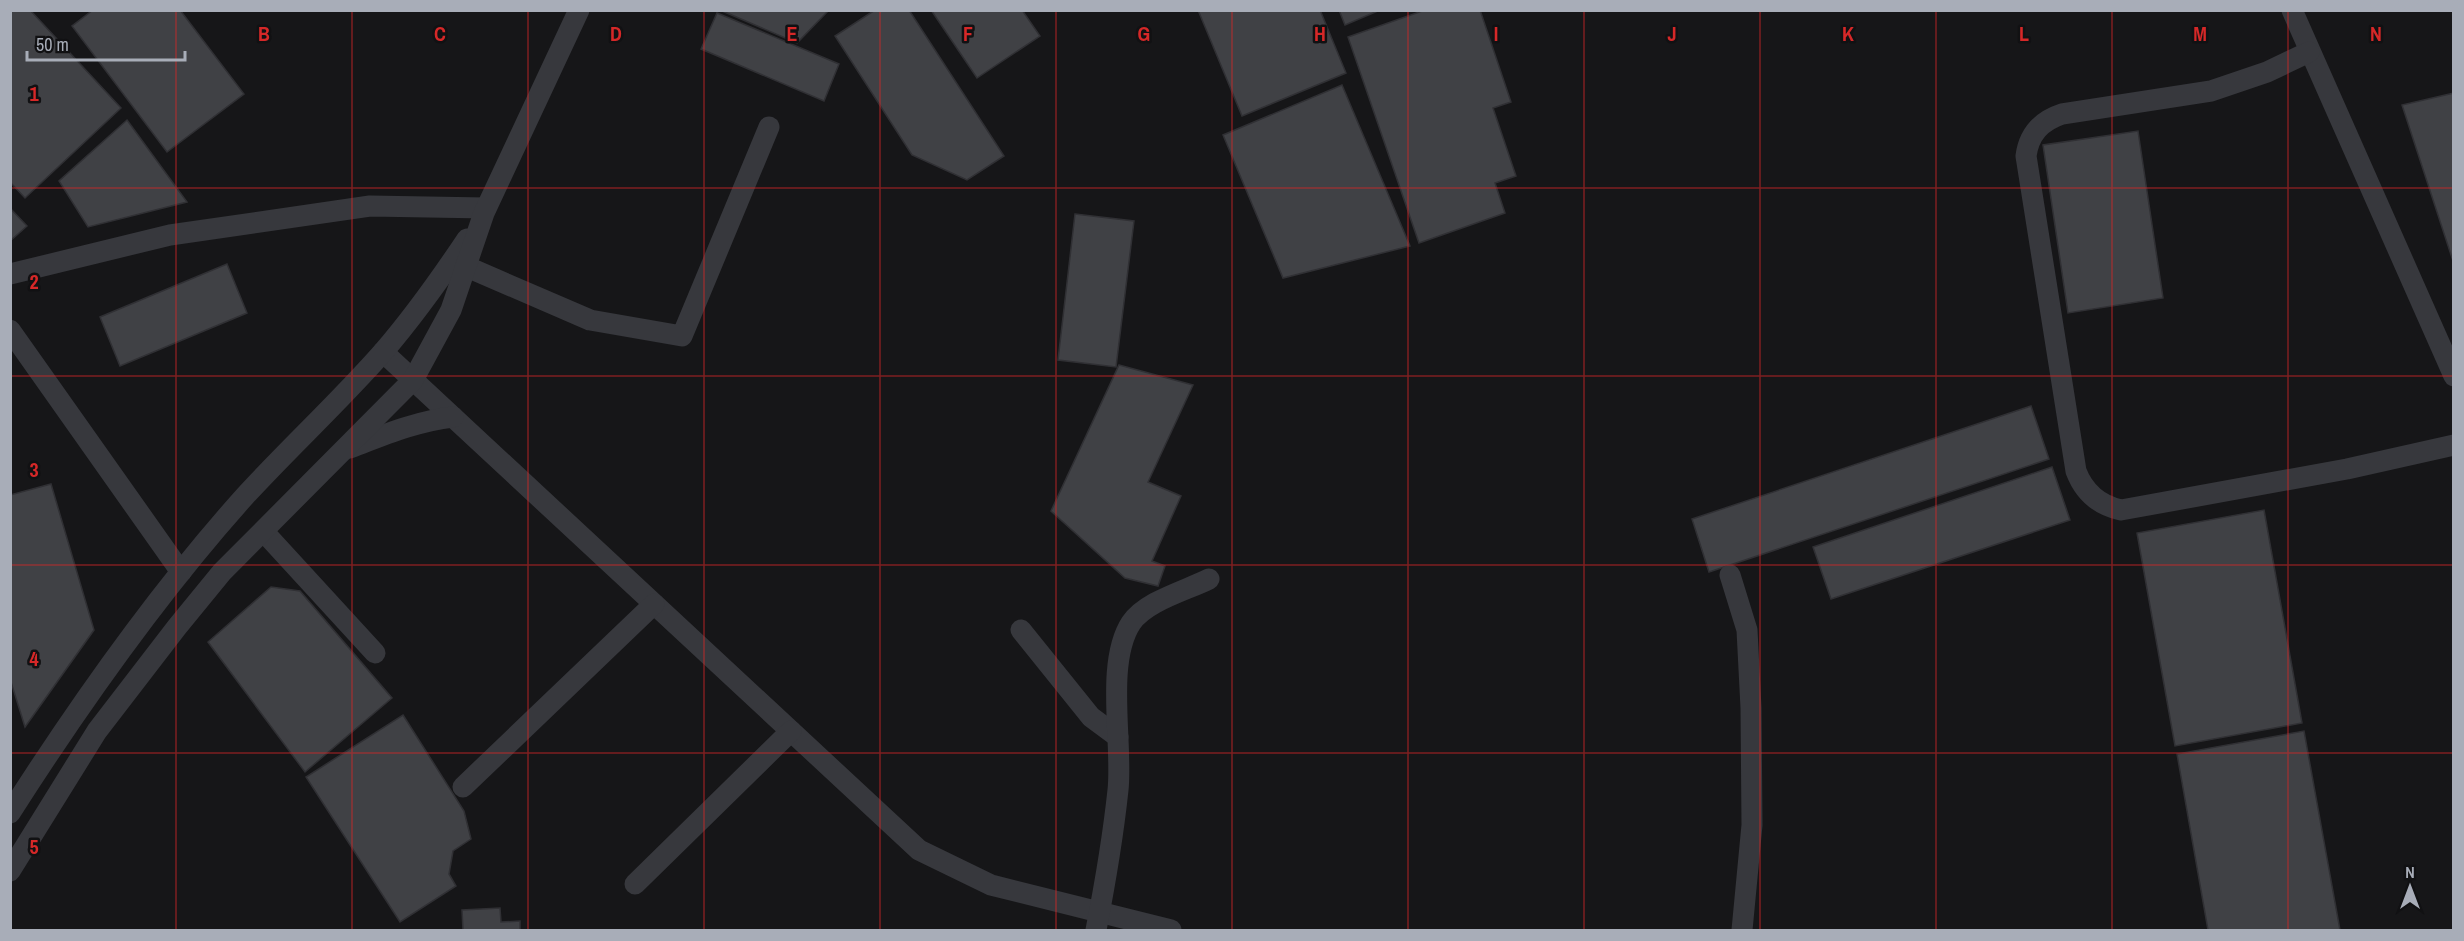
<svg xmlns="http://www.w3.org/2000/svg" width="2464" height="941" font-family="'Archivo Narrow',sans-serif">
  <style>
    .building { fill: #404145; stroke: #303034; stroke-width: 1.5 }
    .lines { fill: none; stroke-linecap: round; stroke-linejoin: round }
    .minor { stroke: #37383d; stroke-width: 21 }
    .grid { fill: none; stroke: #d62828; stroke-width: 1.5; stroke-opacity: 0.55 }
    .grid-label { font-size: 20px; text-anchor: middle; font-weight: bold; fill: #d62828; stroke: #111113; stroke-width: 5; stroke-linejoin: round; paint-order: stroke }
  </style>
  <rect width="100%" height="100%" fill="#161618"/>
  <g class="building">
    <path d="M10 10H30L121 108 25 198 10 182Z"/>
    <path d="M93 10H180L244 94 167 152 72 26Z"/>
    <path d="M720 10H829L797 43Z"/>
    <path d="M875 10H909L1004 156 967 180 912 155 835 36Z"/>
    <path d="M931 10H1022L1040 36 977 78Z"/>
    <path d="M1198 10H1320L1346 73 1242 116Z"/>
    <path d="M1339 10H1380L1345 25Z"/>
    <path d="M1425 10H1480L1511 102 1493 108 1516 176 1495 183 1505 213 1419 243 1348 37Z"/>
    <path d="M717 13 839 64 824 101 701 49Z"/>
    <path d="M1342 85 1410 246 1283 278 1223 135Z"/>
    <path d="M2454 93V264L2402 105Z"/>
    <path d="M127 120 187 202 88 227 59 181Z"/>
    <path d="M2138 131 2163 298 2068 313 2043 145Z"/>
    <path d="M10 208 27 226 10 241Z"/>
    <path d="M1075 214 1134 221 1116 367 1058 360Z"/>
    <path d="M227 264 247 313 120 366 100 317Z"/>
    <path d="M1119 365 1193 385 1148 482 1181 496 1152 561 1165 566 1158 586 1125 578 1051 511Z"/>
    <path d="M2031 406 2049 459 1709 572 1692 519Z"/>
    <path d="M2052 467 2070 520 1831 599 1813 547Z"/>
    <path d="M51 484 94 630 25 727 10 679V495Z"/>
    <path d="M2264 510 2302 723 2175 746 2137 533Z"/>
    <path d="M271 587 300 591 392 698 305 772 208 642Z"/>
    <path d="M403 715 464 811 471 839 453 851 449 874 456 886 400 922 306 777Z"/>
    <path d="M2304 731 2340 930H2208L2177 754Z"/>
    <path d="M500 908 501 922 520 921V930H463L462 910Z"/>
  </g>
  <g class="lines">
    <g class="minor">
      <path d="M2292 10 2454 376"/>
      <path d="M2309 52 2267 72 2211 91 2062 114C2041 121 2029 134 2026 156L2076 471C2084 492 2098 505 2121 510L2347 469 2454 445"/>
      <path d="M465 266 590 320 682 336 769 127"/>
      <path d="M10 274 170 235 370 206 486 208"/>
      <path d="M10 330 181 572"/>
      <path d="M383 352 919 850 991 885 1171 930"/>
      <path d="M350 448C384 435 417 421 453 417"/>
      <path d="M264 532 375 653"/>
      <path d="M1730 575 1747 630 1751 708 1752 825 1742 930"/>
      <path d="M1021 630 1091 717 1118 737"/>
      <path d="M463 787 654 604"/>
      <path d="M10 813C81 702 157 594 245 496 290 447 339 402 383 352 414 316 441 278 467 239"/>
      <path d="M10 871 97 731 177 627 222 572 413 380 451 310 484 213 579 10"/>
      <path d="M635 884 791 731"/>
      <path d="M1096 930C1105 884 1113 837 1118 790 1123 744 1105 663 1131 623 1146 601 1185 591 1209 579"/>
    </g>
  </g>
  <path class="grid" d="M176 10V930M352 10V930M528 10V930M704 10V930M880 10V930M1056 10V930M1232 10V930M1408 10V930M1584 10V930M1760 10V930M1936 10V930M2112 10V930M2288 10V930M10 188H2454M10 376H2454M10 565H2454M10 753H2454"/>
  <g class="grid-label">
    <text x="264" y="41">B</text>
    <text x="440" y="41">C</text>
    <text x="616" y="41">D</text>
    <text x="792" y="41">E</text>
    <text x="968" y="41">F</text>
    <text x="1144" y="41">G</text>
    <text x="1320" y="41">H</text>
    <text x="1496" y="41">I</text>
    <text x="1672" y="41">J</text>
    <text x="1848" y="41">K</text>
    <text x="2024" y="41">L</text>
    <text x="2200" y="41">M</text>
    <text x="2376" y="41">N</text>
    <text x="34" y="101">1</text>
    <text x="34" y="289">2</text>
    <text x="34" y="477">3</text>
    <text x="34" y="666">4</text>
    <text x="34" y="854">5</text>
  </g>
  <rect width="2464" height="941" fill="none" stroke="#a8adb8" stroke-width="24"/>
  <g transform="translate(2410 887)" stroke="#111113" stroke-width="4.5" paint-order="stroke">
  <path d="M0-4.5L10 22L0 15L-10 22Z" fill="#a8adb8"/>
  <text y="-9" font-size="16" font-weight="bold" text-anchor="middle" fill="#a8adb8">N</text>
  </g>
  <path d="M27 51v9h158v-9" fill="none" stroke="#a8adb8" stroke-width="3"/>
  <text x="36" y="51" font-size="18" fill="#a8adb8" stroke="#111113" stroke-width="4.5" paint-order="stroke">50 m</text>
</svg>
